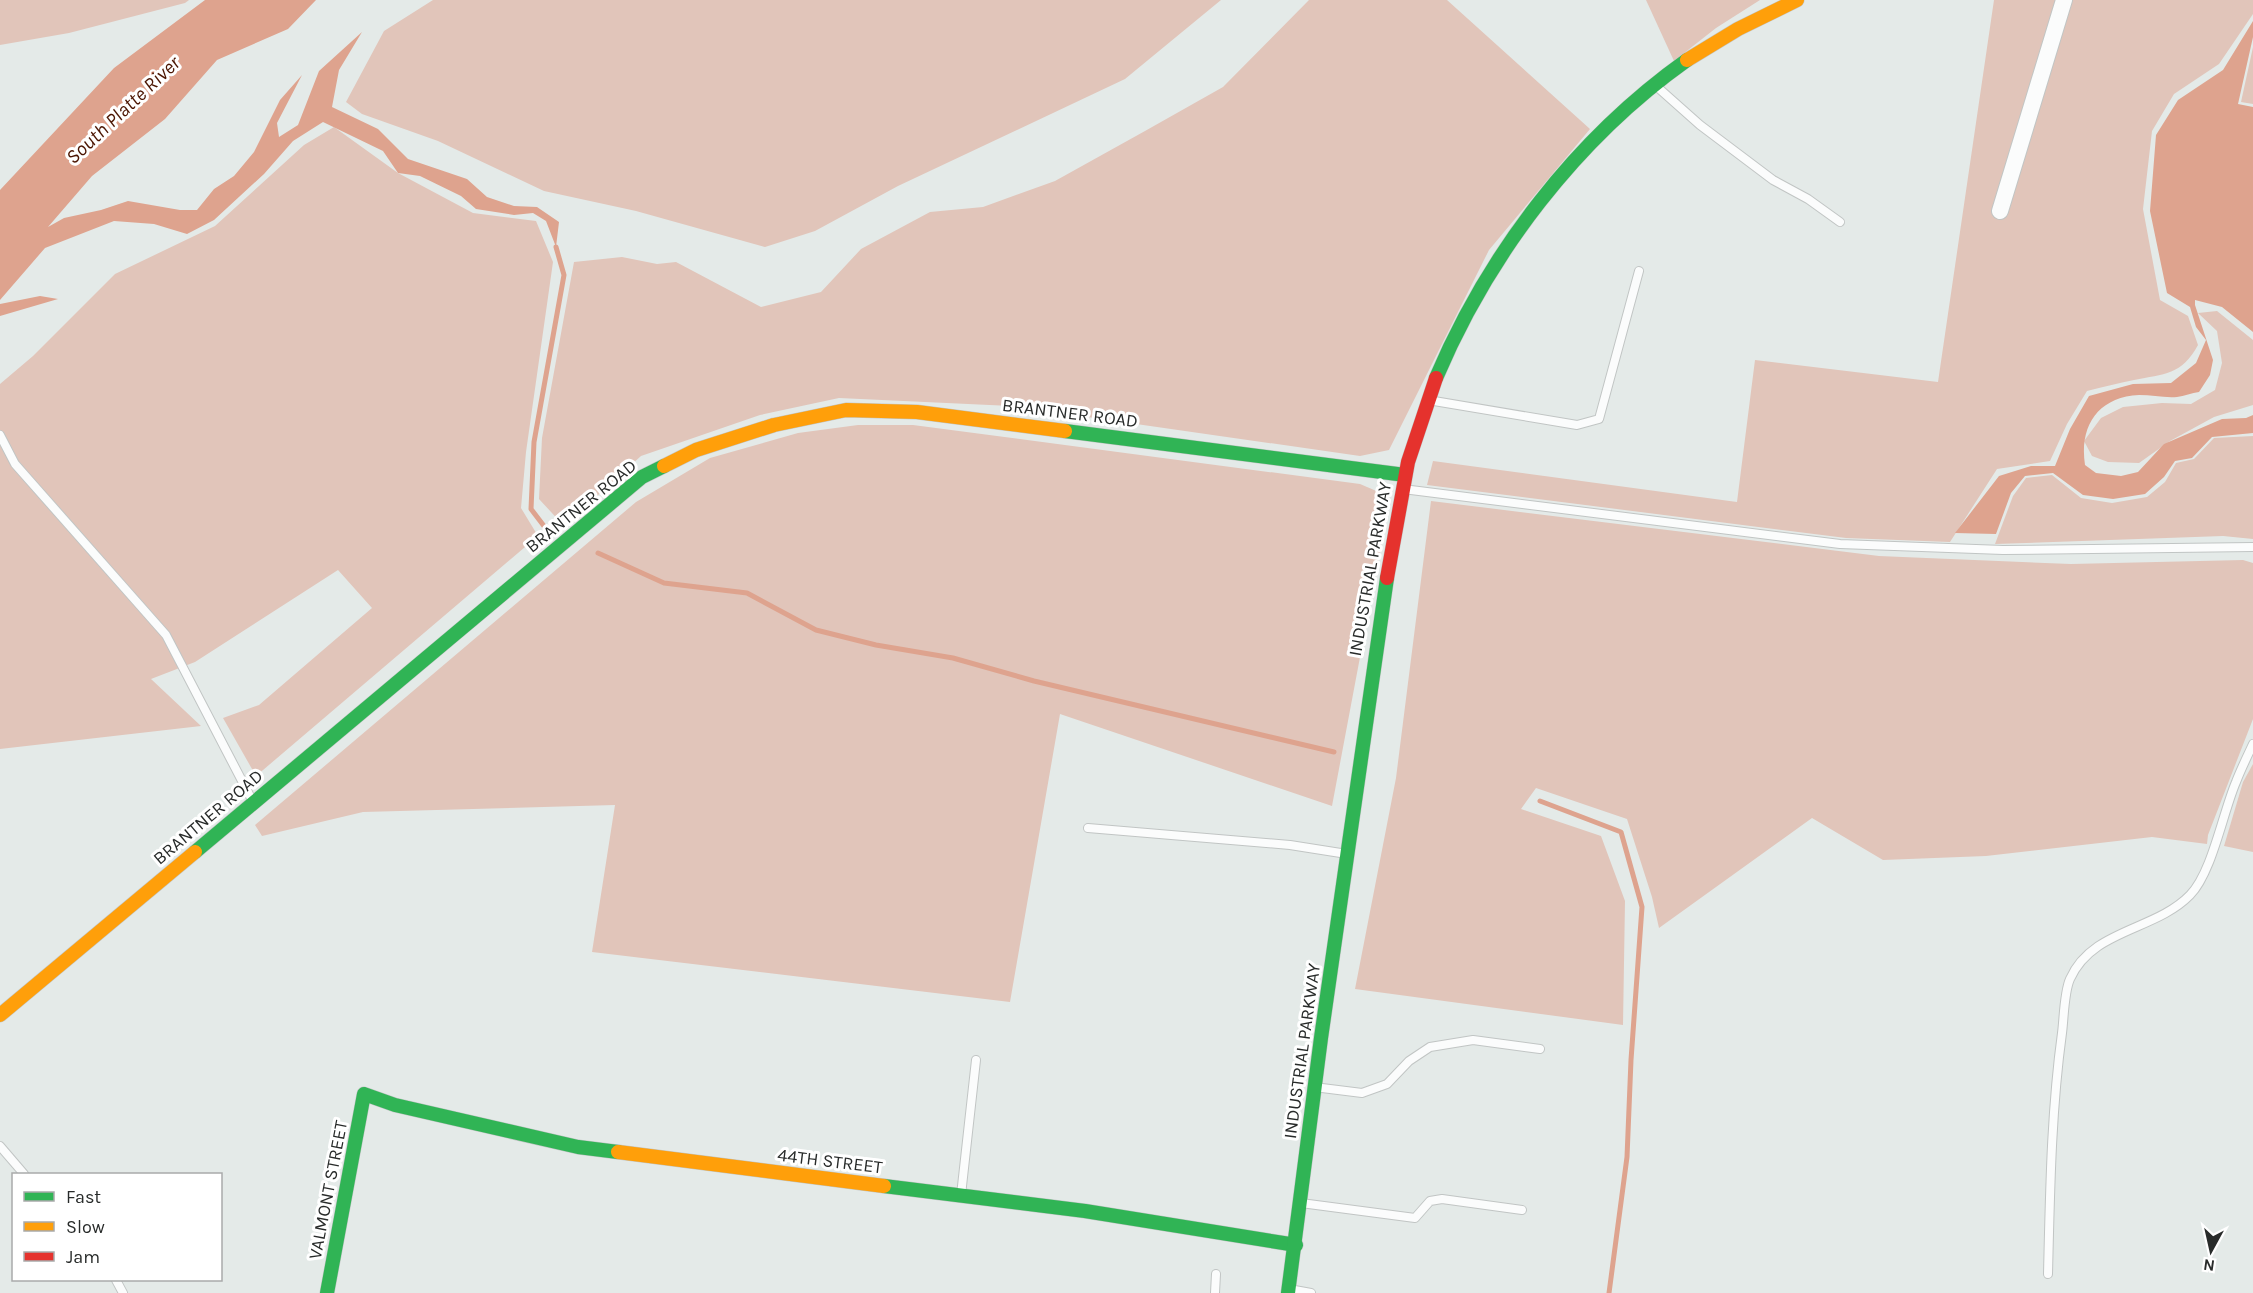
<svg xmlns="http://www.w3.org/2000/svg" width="2253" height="1293" font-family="Karla,sans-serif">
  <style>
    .green { fill: #e1c5ba }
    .water { fill: #dea38e }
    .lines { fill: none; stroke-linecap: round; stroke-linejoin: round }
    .stream { stroke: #dea38e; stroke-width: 5 }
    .lane-casing { stroke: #c1c5c4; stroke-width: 10 }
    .street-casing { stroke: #c1c5c4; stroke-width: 18 }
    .fast-casing { stroke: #c1c5c4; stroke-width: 15 }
    .slow-casing { stroke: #c1c5c4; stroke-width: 15 }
    .jam-casing { stroke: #c1c5c4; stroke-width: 15 }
    .lane { stroke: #fbfcfc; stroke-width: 8 }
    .street { stroke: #fbfcfc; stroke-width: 16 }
    .fast { stroke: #30b455; stroke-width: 14 }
    .slow { stroke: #ff9f0a; stroke-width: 14 }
    .jam { stroke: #e5322d; stroke-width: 14 }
    .labels { text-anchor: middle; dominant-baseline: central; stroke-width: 6; stroke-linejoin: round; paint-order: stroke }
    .street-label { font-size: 18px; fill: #282b2a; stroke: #fff }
    .water-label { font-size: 20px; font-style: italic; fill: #4b1502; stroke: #fff }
  </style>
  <rect width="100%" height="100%" fill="#e4eae8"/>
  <g class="green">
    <path d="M0 0H189L185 3 69 33 0 45Z"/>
    <path d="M433 0H1221L1125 79 898 186 815 231 765 247 636 211 544 191 438 141 362 114 346 102 384 31Z"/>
    <path d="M1309 0H1447L1590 129 1489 250 1389 450 1360 456 1011 406 839 398 760 415 641 456 564 526 539 499 542 438 574 262 622 257 657 264 676 262 761 307 821 292 861 249 930 212 983 207 1055 181 1145 131 1223 87Z"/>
    <path d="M1646 0H1760L1716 28 1674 61Z"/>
    <path d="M1994 0H2253V14L2219 64 2174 94 2152 131 2143 209 2160 300 2188 316 2198 345C2182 375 2164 374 2134 380 2118 383 2103 387 2087 391L2067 424 2050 461 1997 469 1950 542 1846 538 1427 485 1433 461 1737 502 1755 360 1938 382Z"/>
    <path d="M2253 47V104L2241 102Z"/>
    <path d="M334 127 398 173 473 213 536 221 553 262 526 452 521 508 538 536 256 776 223 718 259 705 372 608 338 570 195 662 151 679 201 726 0 749V384L33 356 115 274 215 226 304 145Z"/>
    <path d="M2217 311 2253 340V405L2214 417 2170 441 2139 463 2108 462 2092 456 2084 441 2101 418 2123 407 2162 403 2191 404 2215 390 2222 363 2217 331 2198 313Z"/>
    <path d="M858 425H913L1360 484 1381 493 1386 519 1332 806 1060 714 1010 1002 592 952 615 805 363 812 262 836 255 825 636 502 710 458 798 433Z"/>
    <path d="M2253 436V539L2223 536 1995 544 2013 496 2026 478 2052 475 2081 498 2112 503 2147 497 2165 482 2176 463 2194 459 2214 438Z"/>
    <path d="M1431 501 1879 556 2071 564 2243 560 2253 563V719L2208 835 2207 844 2152 837 1986 856 1883 860 1812 818 1659 928 1652 897 1627 819 1536 788 1521 809 1601 836 1625 901 1623 1025 1355 989 1396 778Z"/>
    <path d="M2253 764V852L2224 846 2243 782Z"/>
  </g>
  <g class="water">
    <path d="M205 0H316L288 29 217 60 165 119 92 176 48 227 64 218 101 210 128 201 180 210H197L214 189 234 176 254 152 280 100 302 75 277 123 279 137 298 125 319 71 362 32 339 70 332 107 378 129 408 159 467 179 487 197 514 206 537 207 559 222 556 247 546 221 533 213 514 215 476 209 461 196 420 176 398 173 383 151 323 122 293 141 264 174 214 220 187 234 154 224 114 221 45 248 0 300V190L114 68Z"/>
    <path d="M2253 21V37L2238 104 2253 107V332L2222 307 2195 300V305L2213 360 2210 375 2199 392C2192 393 2184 396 2177 397 2164 398 2152 395 2139 395 2098 397 2079 426 2085 465L2096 473 2121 476 2138 472 2164 444 2222 419 2246 418 2253 415V433L2212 437 2192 458 2175 461 2164 477 2145 494 2113 499 2083 495 2053 473 2025 476 2011 493 1996 534 1955 533 1999 476 2031 466H2055L2070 429 2089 396 2133 384 2171 383 2196 363 2206 340 2196 327 2190 307 2167 293 2150 211 2156 135 2178 100 2223 70Z"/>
    <path d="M40 296 58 299 0 316V304Z"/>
  </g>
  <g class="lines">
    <g class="stream">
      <path d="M547 530 531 509 534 442 564 275 556 247"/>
      <path d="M598 553 664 583 747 593 816 630 876 645 953 658 1034 681 1334 752"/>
      <path d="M1540 801 1621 832 1642 907 1631 1060 1627 1157 1609 1293"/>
    </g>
    <defs>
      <g id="lane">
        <path d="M1655 85 1700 125 1773 180 1808 199 1840 222"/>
        <path d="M1428 400 1577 425 1599 419 1639 271"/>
        <path d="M0 435 15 464 166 635 253 802"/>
        <path d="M1403 489 1840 544 2003 550 2253 547"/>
        <path d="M1088 828 1290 845 1347 854"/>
        <path d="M1314 1087 1362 1093 1387 1084 1409 1061 1430 1047 1473 1040 1540 1049"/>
        <path d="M0 1146 24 1174"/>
        <path d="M961 1195 976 1060"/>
        <path d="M1301 1203 1415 1218 1430 1201 1442 1199 1522 1210"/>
        <path d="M2048 1274C2050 1194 2051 1113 2062 1033 2064 1018 2064 992 2070 979 2092 929 2155 931 2190 895 2212 873 2223 812 2236 782 2241 769 2247 757 2253 744"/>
        <path d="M116 1280 123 1293"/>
        <path d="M1289 1289 1311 1293"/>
        <path d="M1215 1293 1216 1274"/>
      </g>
      <path id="street" d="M2000 211 2064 0"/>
      <g id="fast">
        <path d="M1436 378C1489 253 1576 139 1687 60"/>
        <path d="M1065 431 1405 475"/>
        <path d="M195 852 642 477 664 466"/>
        <path d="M884 1186 1085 1211 1296 1245"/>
        <path d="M327 1293 364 1094 395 1105 578 1147 618 1152"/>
        <path d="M1288 1293 1321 1038 1387 578"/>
      </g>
      <g id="slow">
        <path d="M1687 60 1738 29 1797 0"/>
        <path d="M664 466 696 450 774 425 846 410 917 412 1065 431"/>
        <path d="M0 1015 195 852"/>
        <path d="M618 1152 884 1186"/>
      </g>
      <path id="jam" d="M1387 578 1408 462 1436 378"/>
    </defs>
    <use href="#lane" class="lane-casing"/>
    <use href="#street" class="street-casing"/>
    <use href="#fast" class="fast-casing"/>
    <use href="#slow" class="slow-casing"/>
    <use href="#jam" class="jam-casing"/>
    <use href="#lane" class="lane"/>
    <use href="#street" class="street"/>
    <use href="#fast" class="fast"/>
    <use href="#slow" class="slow"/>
    <use href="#jam" class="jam"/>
  </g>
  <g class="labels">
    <g class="street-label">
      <text transform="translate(1070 413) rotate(7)">BRANTNER ROAD</text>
      <text transform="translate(581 506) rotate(-39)">BRANTNER ROAD</text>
      <text transform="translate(1370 569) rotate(-80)">INDUSTRIAL PARKWAY</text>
      <text transform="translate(208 817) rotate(-40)">BRANTNER ROAD</text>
      <text transform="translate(1302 1051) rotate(-82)">INDUSTRIAL PARKWAY</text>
      <text transform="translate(830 1161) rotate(7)">44TH STREET</text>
      <text transform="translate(328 1190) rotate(-79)">VALMONT STREET</text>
    </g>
    <g class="water-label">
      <text transform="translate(123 110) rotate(-43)">South Platte River</text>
    </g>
  </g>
  <rect x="12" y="1173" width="210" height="108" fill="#ffffff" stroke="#a9aaaa" stroke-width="1.5"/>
  <rect x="24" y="1192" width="30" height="9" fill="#30b455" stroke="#a9aaaa" stroke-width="1.5"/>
  <text x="66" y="1203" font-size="18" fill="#282b2a">Fast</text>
  <rect x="24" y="1222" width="30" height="9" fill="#ff9f0a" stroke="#a9aaaa" stroke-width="1.5"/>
  <text x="66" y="1233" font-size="18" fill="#282b2a">Slow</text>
  <rect x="24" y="1252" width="30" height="9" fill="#e5322d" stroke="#a9aaaa" stroke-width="1.5"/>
  <text x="66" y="1263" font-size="18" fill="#282b2a">Jam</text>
  <g transform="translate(2211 1251) rotate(188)" stroke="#ffffff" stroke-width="4.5" paint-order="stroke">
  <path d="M0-4.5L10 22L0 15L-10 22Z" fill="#282b2a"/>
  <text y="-9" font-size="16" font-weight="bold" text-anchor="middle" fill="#282b2a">N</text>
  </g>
</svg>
